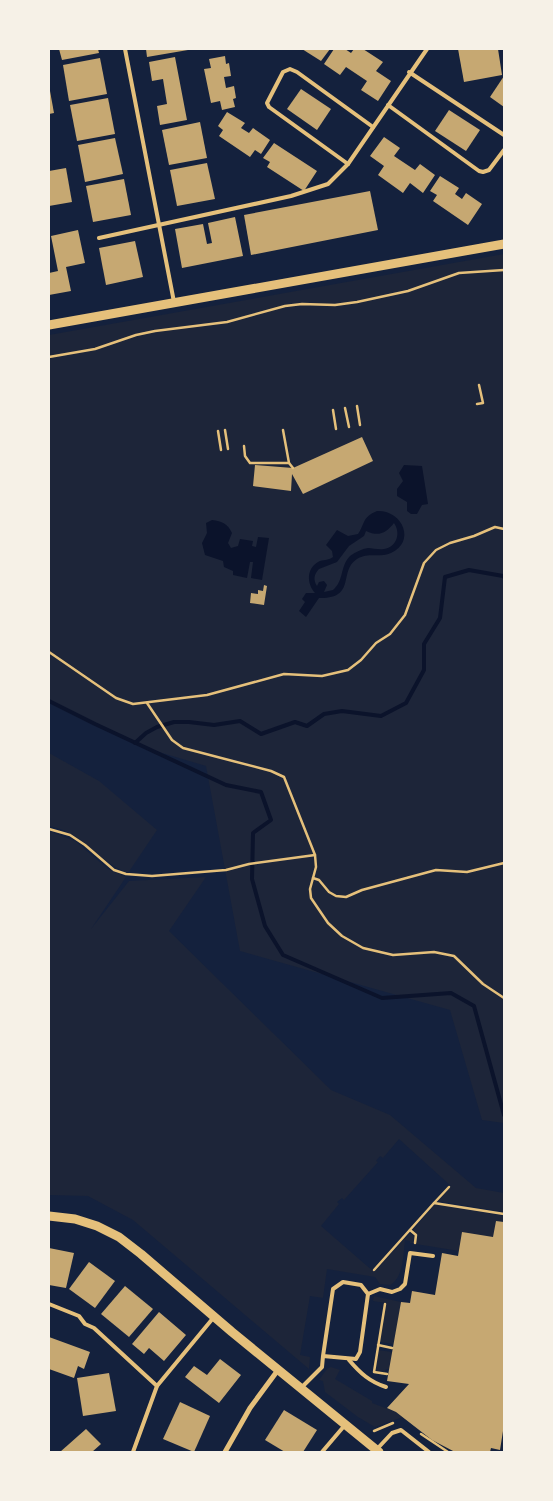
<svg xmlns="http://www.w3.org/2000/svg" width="553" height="1501" font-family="'Fira Sans Condensed',sans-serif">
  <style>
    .green { fill: #1d2539 }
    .water { fill: #0b132b; fill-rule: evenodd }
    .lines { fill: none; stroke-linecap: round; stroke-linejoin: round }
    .stream { stroke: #0b132b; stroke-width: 4 }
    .building { fill: #c6a872 }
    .path { stroke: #e5c07b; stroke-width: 2.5 }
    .service { stroke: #e5c07b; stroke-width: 4 }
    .minor { stroke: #e5c07b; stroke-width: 5 }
    .tertiary { stroke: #e5c07b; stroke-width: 9 }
  </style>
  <rect width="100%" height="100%" fill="#14213d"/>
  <g class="green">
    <path d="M504 254V1123L482 1120 450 1010 240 951 206 766 152 750 49 701V335Z"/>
    <path d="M49 753 99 781 157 830 128 873C98 862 83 832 49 826Z"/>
    <path d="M49 831 75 841 108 869 126 877 91 929 129 881 206 877 169 931 331 1090 390 1115 476 1188 504 1193V1212L438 1201 451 1186 399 1139 383 1158 380 1156 376 1161 378 1162 344 1200 342 1198 337 1202 339 1204 321 1226 374 1272 410 1233 414 1236 413 1243H410V1241L405 1240C403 1255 404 1277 390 1285L380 1284 375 1277 327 1269 323 1298 310 1296 300 1355 310 1357 309 1369 133 1220 88 1196 49 1195Z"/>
    <path d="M435 1204 504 1216 503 1221H496L493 1237 459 1251 416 1244 418 1235 412 1231Z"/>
    <path d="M374 1296 401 1302 394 1344 380 1342 386 1303 373 1301Z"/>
    <path d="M378 1350 392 1352 389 1369H386L385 1372 375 1371Z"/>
    <path d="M331 1367 340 1370 335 1379 372 1401V1403L396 1412 403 1417 375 1427 358 1417 325 1392 323 1381 319 1380 327 1369Z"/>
  </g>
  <g class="water">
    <path d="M404 465 422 466 428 504 422 505 417 514H411L407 511V502L397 496V489L403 481 399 473Z"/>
    <path d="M377 511C403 510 416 542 391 553 380 558 368 552 357 559 338 571 357 599 319 598L306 617 299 611 305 602 302 599 306 593H315C307 584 306 569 318 562 323 559 328 561 333 557L332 551 326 545 337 530 348 536 358 534C365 524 362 517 377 511ZM394 523C401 533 397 547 384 549 378 550 373 548 368 548 362 549 355 552 350 556 340 566 344 581 333 590L324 592 327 585 324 581 319 582 317 586C313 580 314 574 319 569L337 562 349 546 364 536 366 531C379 537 386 533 394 523Z"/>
    <path d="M212 520C222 521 228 524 232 533L228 543 231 548 238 546 240 539 253 541 252 546 256 547 258 537 269 538 262 580 251 578 253 562H250L247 578 233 575V571L224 567 223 561 205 555 202 543 207 533 206 523Z"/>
  </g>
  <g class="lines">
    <g class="stream">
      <path d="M49 701 95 724 226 785 261 792 271 820 253 833 252 879 265 926 283 955 382 998 451 993 474 1006 504 1115"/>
      <path d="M135 743 146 733 157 727 174 722H189L214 725 240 721 261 734 295 722 307 726 324 714 342 711 381 716 406 703 424 670V644L440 618 445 577 469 570 503 576 504 577"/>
    </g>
  </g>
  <g class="building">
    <path d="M59 49H98L99 53 62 60Z"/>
    <path d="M146 49H188V50L147 57Z"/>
    <path d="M302 49H330L321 61Z"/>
    <path d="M334 49H345L351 53 354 49H363L383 62 376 71 391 81 378 101 361 90 367 81 346 67 340 75 324 64Z"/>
    <path d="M458 49H498L502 75 464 82Z"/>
    <path d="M225 56 226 64 229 63 231 76 224 77 226 88 234 86 236 98 233 99 235 107 222 110 220 101 211 103 204 69 211 68 209 59Z"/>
    <path d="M175 57 187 120 160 125 157 106 167 104 163 79 152 81 149 62Z"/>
    <path d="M100 58 107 94 69 101 63 65Z"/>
    <path d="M504 76V107L490 97Z"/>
    <path d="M301 89 331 109 317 130 287 109Z"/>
    <path d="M50 91 54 113 49 114V92Z"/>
    <path d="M108 98 115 134 77 141 70 105Z"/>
    <path d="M449 110 480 130 466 151 435 131Z"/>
    <path d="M227 112 245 123 241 128 249 133 253 128 270 140 261 154 255 150 250 157 219 136 223 130 218 126Z"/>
    <path d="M200 122 207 158 169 165 162 130Z"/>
    <path d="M384 137 400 148 394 156 415 170 420 164 435 175 423 193 410 183 403 193 378 175 384 166 370 156Z"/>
    <path d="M115 138 123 174 85 182 78 145Z"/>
    <path d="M274 143 317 171 304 191 267 167 270 162 263 158Z"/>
    <path d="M207 163 215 199 177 206 170 170Z"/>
    <path d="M66 168 72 202 49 206V171Z"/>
    <path d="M440 176 459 188 455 194 462 199 466 193 482 204 468 225 433 201 437 195 430 191Z"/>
    <path d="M124 179 131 215 93 222 86 186Z"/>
    <path d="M370 191 378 230 251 255 244 215Z"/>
    <path d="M235 217 243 256 182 268 175 229 203 224 207 244 212 243 208 223Z"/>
    <path d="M78 230 85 263 66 267 71 291 49 295V273L58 271 51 236Z"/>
    <path d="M135 241 143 277 106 285 99 248Z"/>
    <path d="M362 437 373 461 303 494 292 474 291 491 253 486 255 465 293 468Z"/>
    <path d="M264 585 267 586 264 605 250 603 251 593 258 594V590L263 591Z"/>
    <path d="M496 1221 504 1222V1432L503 1431 500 1450 491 1448 490 1452H455L432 1440 396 1412 387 1408 409 1384 387 1381 401 1302 410 1303 412 1291 435 1295 442 1253 458 1256 462 1232 493 1237Z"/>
    <path d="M49 1248 74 1253 66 1288 49 1285Z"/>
    <path d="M89 1262 115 1281 95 1308 69 1289Z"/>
    <path d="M125 1286 153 1309 129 1337 101 1314Z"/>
    <path d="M159 1312 186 1335 164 1361 149 1348 144 1354 132 1344Z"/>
    <path d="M49 1337 90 1352 84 1369 78 1366 74 1378 49 1369Z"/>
    <path d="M220 1359 241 1375 219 1403 185 1377 194 1366 207 1375Z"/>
    <path d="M109 1373 116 1411 83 1416 77 1378Z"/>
    <path d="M180 1402 210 1416 194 1452 163 1439Z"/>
    <path d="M284 1410 317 1430 303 1452H285L265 1440Z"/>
    <path d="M86 1429 101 1444 92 1452H60Z"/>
  </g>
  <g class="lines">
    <g class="path">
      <path d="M49 357 95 349 136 335 155 331 227 322 285 306 302 304 335 305 357 302 408 291 459 273 504 270"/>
      <path d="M477 404 483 403 479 385"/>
      <path d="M357 406 360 425"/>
      <path d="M345 408 349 427"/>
      <path d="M333 410 336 429"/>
      <path d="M225 430 228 449"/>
      <path d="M283 430 289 463 293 468"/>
      <path d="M218 431 221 450"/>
      <path d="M244 446 245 456 250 463H289"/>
      <path d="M49 652 116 698 133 704 207 695 284 674 322 676 348 670 361 660 376 643 390 634 405 615 424 563 436 550 450 543 474 536 495 527 504 529"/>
      <path d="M147 703 172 740 183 748 271 771 284 777 315 855 316 867 310 889 311 898 328 923 342 936 363 948 393 955 434 952 454 956 483 984 504 998"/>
      <path d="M49 829 70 835 85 845 114 870 126 874 152 876 226 870 249 864 315 855"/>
      <path d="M313 878 319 880 329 892 336 896 346 897 362 890 436 870 467 872 504 863"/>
      <path d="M434 1203 449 1187"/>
      <path d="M410 1230 416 1235 415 1243"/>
      <path d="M374 1270 434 1203 504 1214"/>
      <path d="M385 1304 374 1372 387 1374"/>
      <path d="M378 1345 392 1348"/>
      <path d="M374 1431 393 1423"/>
      <path d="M421 1434 448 1452"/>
    </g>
    <g class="service">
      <path d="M125 49 174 302"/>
      <path d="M409 72 504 135"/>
      <path d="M388 105 479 171 483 172 489 170 504 150"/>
      <path d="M348 164 269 107 267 103 283 72 290 69 297 72 373 127"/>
      <path d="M99 238 291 196 328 184 348 164 427 49"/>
      <path d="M368 1294 380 1289 392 1292 400 1289 405 1284 410 1253 433 1256"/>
      <path d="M49 1304 79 1316 85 1324 94 1328 157 1386 214 1317"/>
      <path d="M349 1360C360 1373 370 1382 386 1387"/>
      <path d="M300 1389 322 1367 323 1356 333 1289 343 1282 361 1285 368 1294 360 1352 356 1359 323 1356"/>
      <path d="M377 1449 392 1433 401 1430 429 1452"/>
      <path d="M133 1452 157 1386"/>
      <path d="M322 1452 345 1425"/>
    </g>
    <path class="minor" d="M225 1452 250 1408 278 1370"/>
    <g class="tertiary">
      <path d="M49 325 504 244"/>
      <path d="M49 1216 75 1219 97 1226 119 1237 141 1254 232 1332 379 1452"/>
    </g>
  </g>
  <rect width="553" height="1501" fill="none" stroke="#f6f1e7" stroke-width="100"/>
</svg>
